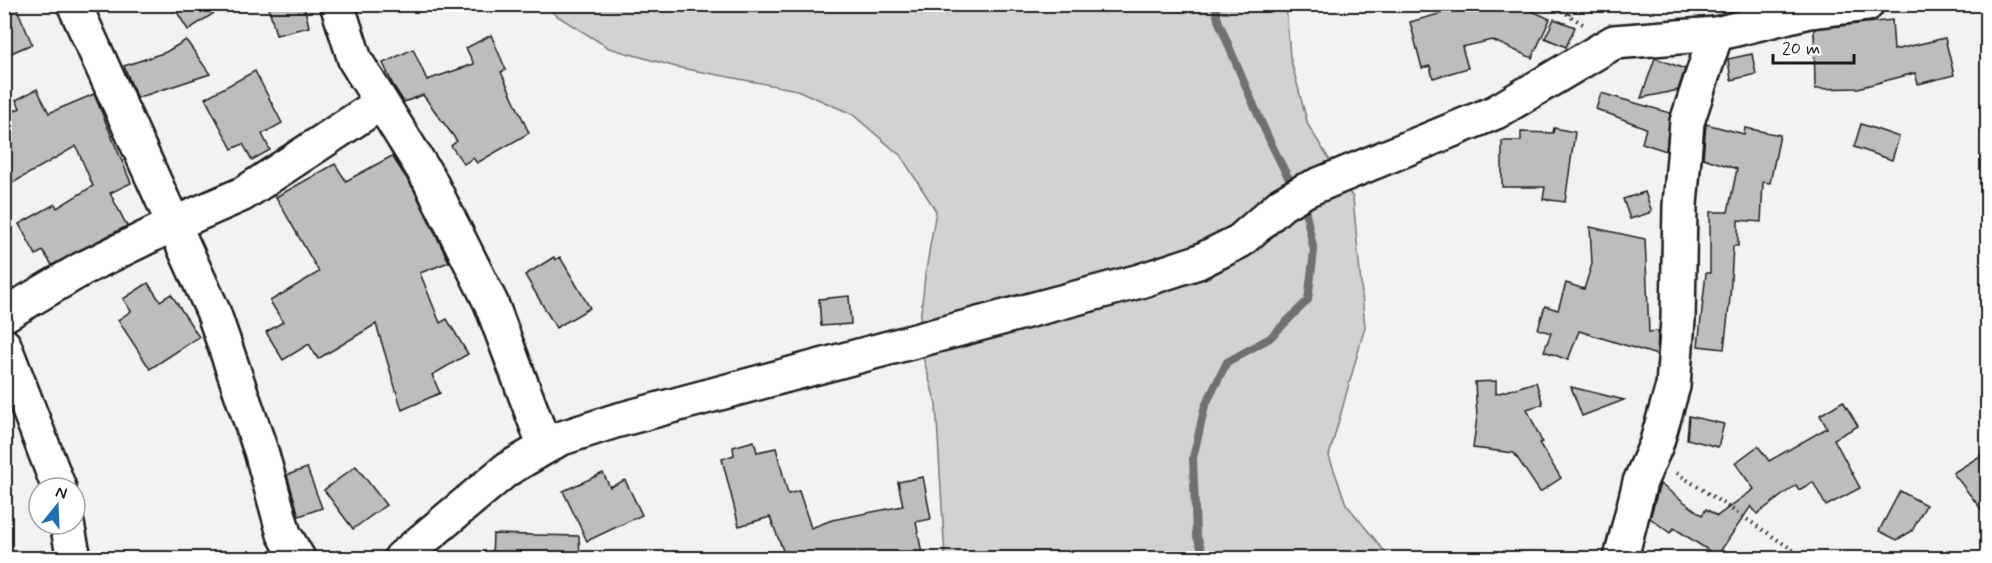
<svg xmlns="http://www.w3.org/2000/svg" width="1992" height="563" font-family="Mynerve,sans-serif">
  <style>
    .green { fill: #d2d2d2; stroke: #777; stroke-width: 1.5 }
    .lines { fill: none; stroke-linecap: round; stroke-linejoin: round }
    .stream { stroke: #707070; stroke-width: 8 }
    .building { fill: #bdbdbd; stroke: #1c1c1c; stroke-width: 1.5 }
    .minor-casing { stroke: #1c1c1c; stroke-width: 38 }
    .path { stroke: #1c1c1c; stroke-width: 4; stroke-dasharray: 1.5 4.5; stroke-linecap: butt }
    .minor { stroke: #fff; stroke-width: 33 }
  </style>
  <rect width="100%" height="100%" fill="#f2f2f2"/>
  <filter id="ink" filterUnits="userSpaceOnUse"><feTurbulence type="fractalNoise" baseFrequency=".0167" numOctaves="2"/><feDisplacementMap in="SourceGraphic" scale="12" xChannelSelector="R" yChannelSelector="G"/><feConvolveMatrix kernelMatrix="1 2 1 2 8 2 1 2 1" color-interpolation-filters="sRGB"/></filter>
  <g filter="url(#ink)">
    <path class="green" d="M549 5H1286L1290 57 1308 125 1353 198 1365 327 1329 456 1346 504 1386 553 1388 558H945L936 404 918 339 925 276 936 211 901 156 852 114 797 90 676 67 609 48 554 14Z"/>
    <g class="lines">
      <g class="stream">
        <path d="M1215 4 1218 20C1242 77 1264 134 1294 188"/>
        <path d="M1205 558 1196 534 1193 458 1205 406 1227 362 1270 338 1308 300 1314 251 1304 204 1301 199"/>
      </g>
    </g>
    <g class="building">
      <path d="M4 4H15L32 44 4 56Z"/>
      <path d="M172 4H228L188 30Z"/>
      <path d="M268 4H304L309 27 276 35Z"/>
      <path d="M1475 4H1503L1516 10 1519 5 1550 19 1532 58 1492 40 1462 47 1468 68 1433 78 1430 66 1422 68 1410 22Z"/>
      <path d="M1554 19 1575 27 1566 47 1545 38Z"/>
      <path d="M1892 20 1894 50 1945 38 1954 75 1918 84 1915 73 1858 88 1815 89 1814 29Z"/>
      <path d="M491 35 506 70 501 72 529 133 477 163 473 158 464 164 451 146 457 141 423 95 404 102 393 85 383 63 413 49 427 80 474 64 466 48Z"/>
      <path d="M186 40 210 74 137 98 124 66 166 52Z"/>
      <path d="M1752 54 1756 74 1731 80 1728 59Z"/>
      <path d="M1655 58 1685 69 1678 90 1641 98Z"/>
      <path d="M255 71 282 123 262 134 270 150 252 160 243 144 232 149 205 98Z"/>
      <path d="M37 89 49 113 94 94 131 183 110 193 127 226 52 265 43 251 36 255 19 224 55 204 57 208 93 186 76 146 4 188V117L20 108 16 100Z"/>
      <path d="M1601 93 1670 113 1666 151 1642 143 1646 128 1596 109Z"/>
      <path d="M1706 124 1744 134 1745 128 1780 135 1770 183 1763 182 1761 222 1738 220V246H1733L1730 298 1724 349 1698 346 1706 273H1710V212H1728L1737 169 1703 158Z"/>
      <path d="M1861 124 1899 137 1892 160 1854 147Z"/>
      <path d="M1554 128 1575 132 1565 202 1543 199 1545 187H1502V141H1521V132L1553 133Z"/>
      <path d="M392 156 413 188 449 262 420 273 440 323 447 319 468 354 432 375 440 393 402 410 376 324 318 359 309 344 283 360 266 332 283 322 270 301 319 272 276 197 335 164 346 181Z"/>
      <path d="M1645 192 1652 212 1630 219 1623 199Z"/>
      <path d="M1590 227 1645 239 1649 332 1658 331 1657 355 1579 331 1568 360 1544 351 1551 333 1538 329 1545 306 1558 310 1566 283 1584 289 1592 264Z"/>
      <path d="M554 257 555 260 560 257 590 308 556 328 525 275Z"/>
      <path d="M148 283 160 301 171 294 199 337 150 369 118 320 131 311 123 299Z"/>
      <path d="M849 296 851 324 821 326 819 299Z"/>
      <path d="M1496 381V394L1536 382 1543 404 1527 409 1542 442 1539 443 1561 478 1540 492 1514 453 1473 448 1477 417 1475 382Z"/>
      <path d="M1571 387 1624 400 1582 416Z"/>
      <path d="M1843 401 1858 426 1834 439 1860 488 1826 506 1813 482 1799 490 1796 485 1757 514 1751 506 1717 556 1674 528 1670 533 1650 518 1660 484 1702 515 1706 509 1717 516 1754 489 1735 463 1758 446 1769 461 1827 428 1820 415Z"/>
      <path d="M1689 416 1724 424 1718 447 1687 439Z"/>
      <path d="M754 441 757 452 776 448 788 494 799 491 811 528 832 520 903 506 898 482 923 477 931 519 916 522 922 554 895 558H786L770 517 739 526 722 459 734 455 733 447Z"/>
      <path d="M1988 451V518L1953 473Z"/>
      <path d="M356 466 386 505 353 529 324 490Z"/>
      <path d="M307 468 322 508 299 516 287 475Z"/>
      <path d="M603 473 610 487 625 480 642 515 587 541 563 491Z"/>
      <path d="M1900 491 1926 505 1912 531 1897 540 1879 531Z"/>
      <path d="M493 534 579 536 580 558H492Z"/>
    </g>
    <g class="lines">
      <defs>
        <g id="minor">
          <path d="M74 4 213 311 261 451 284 534 298 558"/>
          <path d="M337 4 355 60 429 179 491 303 545 447"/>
          <path d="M4 315 82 269 174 224 243 194 381 103"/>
          <path d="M4 345 59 488"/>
          <path d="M67 524 74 558"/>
          <path d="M401 558 506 470 559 439 615 421 1140 281 1198 262 1240 241 1282 204 1306 190 1496 112 1614 42 1716 34 1809 11 1867 4"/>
          <path d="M1621 558 1640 482 1656 445 1673 386 1678 320 1680 205 1687 122 1716 34"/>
        </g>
      </defs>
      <use href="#minor" class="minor-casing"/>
      <g class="path">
        <path d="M1551 4 1586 26"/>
        <path d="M1569 15 1574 4"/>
        <path d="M1677 473 1805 558"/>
      </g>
      <use href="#minor" class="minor"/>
    </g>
  </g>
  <rect width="1992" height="563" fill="none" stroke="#fff" stroke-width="24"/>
  <rect x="12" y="12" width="1968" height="539" fill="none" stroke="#1c1c1c" stroke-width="2" filter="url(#ink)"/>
  <g transform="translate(57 506) rotate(18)"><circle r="28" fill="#ffffff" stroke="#a4a4a4" stroke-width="1.5"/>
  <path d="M0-4.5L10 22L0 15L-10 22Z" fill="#1f6fb2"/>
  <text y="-9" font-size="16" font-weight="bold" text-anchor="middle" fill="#1c1c1c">N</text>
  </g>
  <path d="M1773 54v9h81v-9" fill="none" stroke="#1c1c1c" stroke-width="3"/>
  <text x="1782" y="54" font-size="18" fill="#1c1c1c" stroke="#ffffff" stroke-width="4.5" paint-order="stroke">20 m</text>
</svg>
